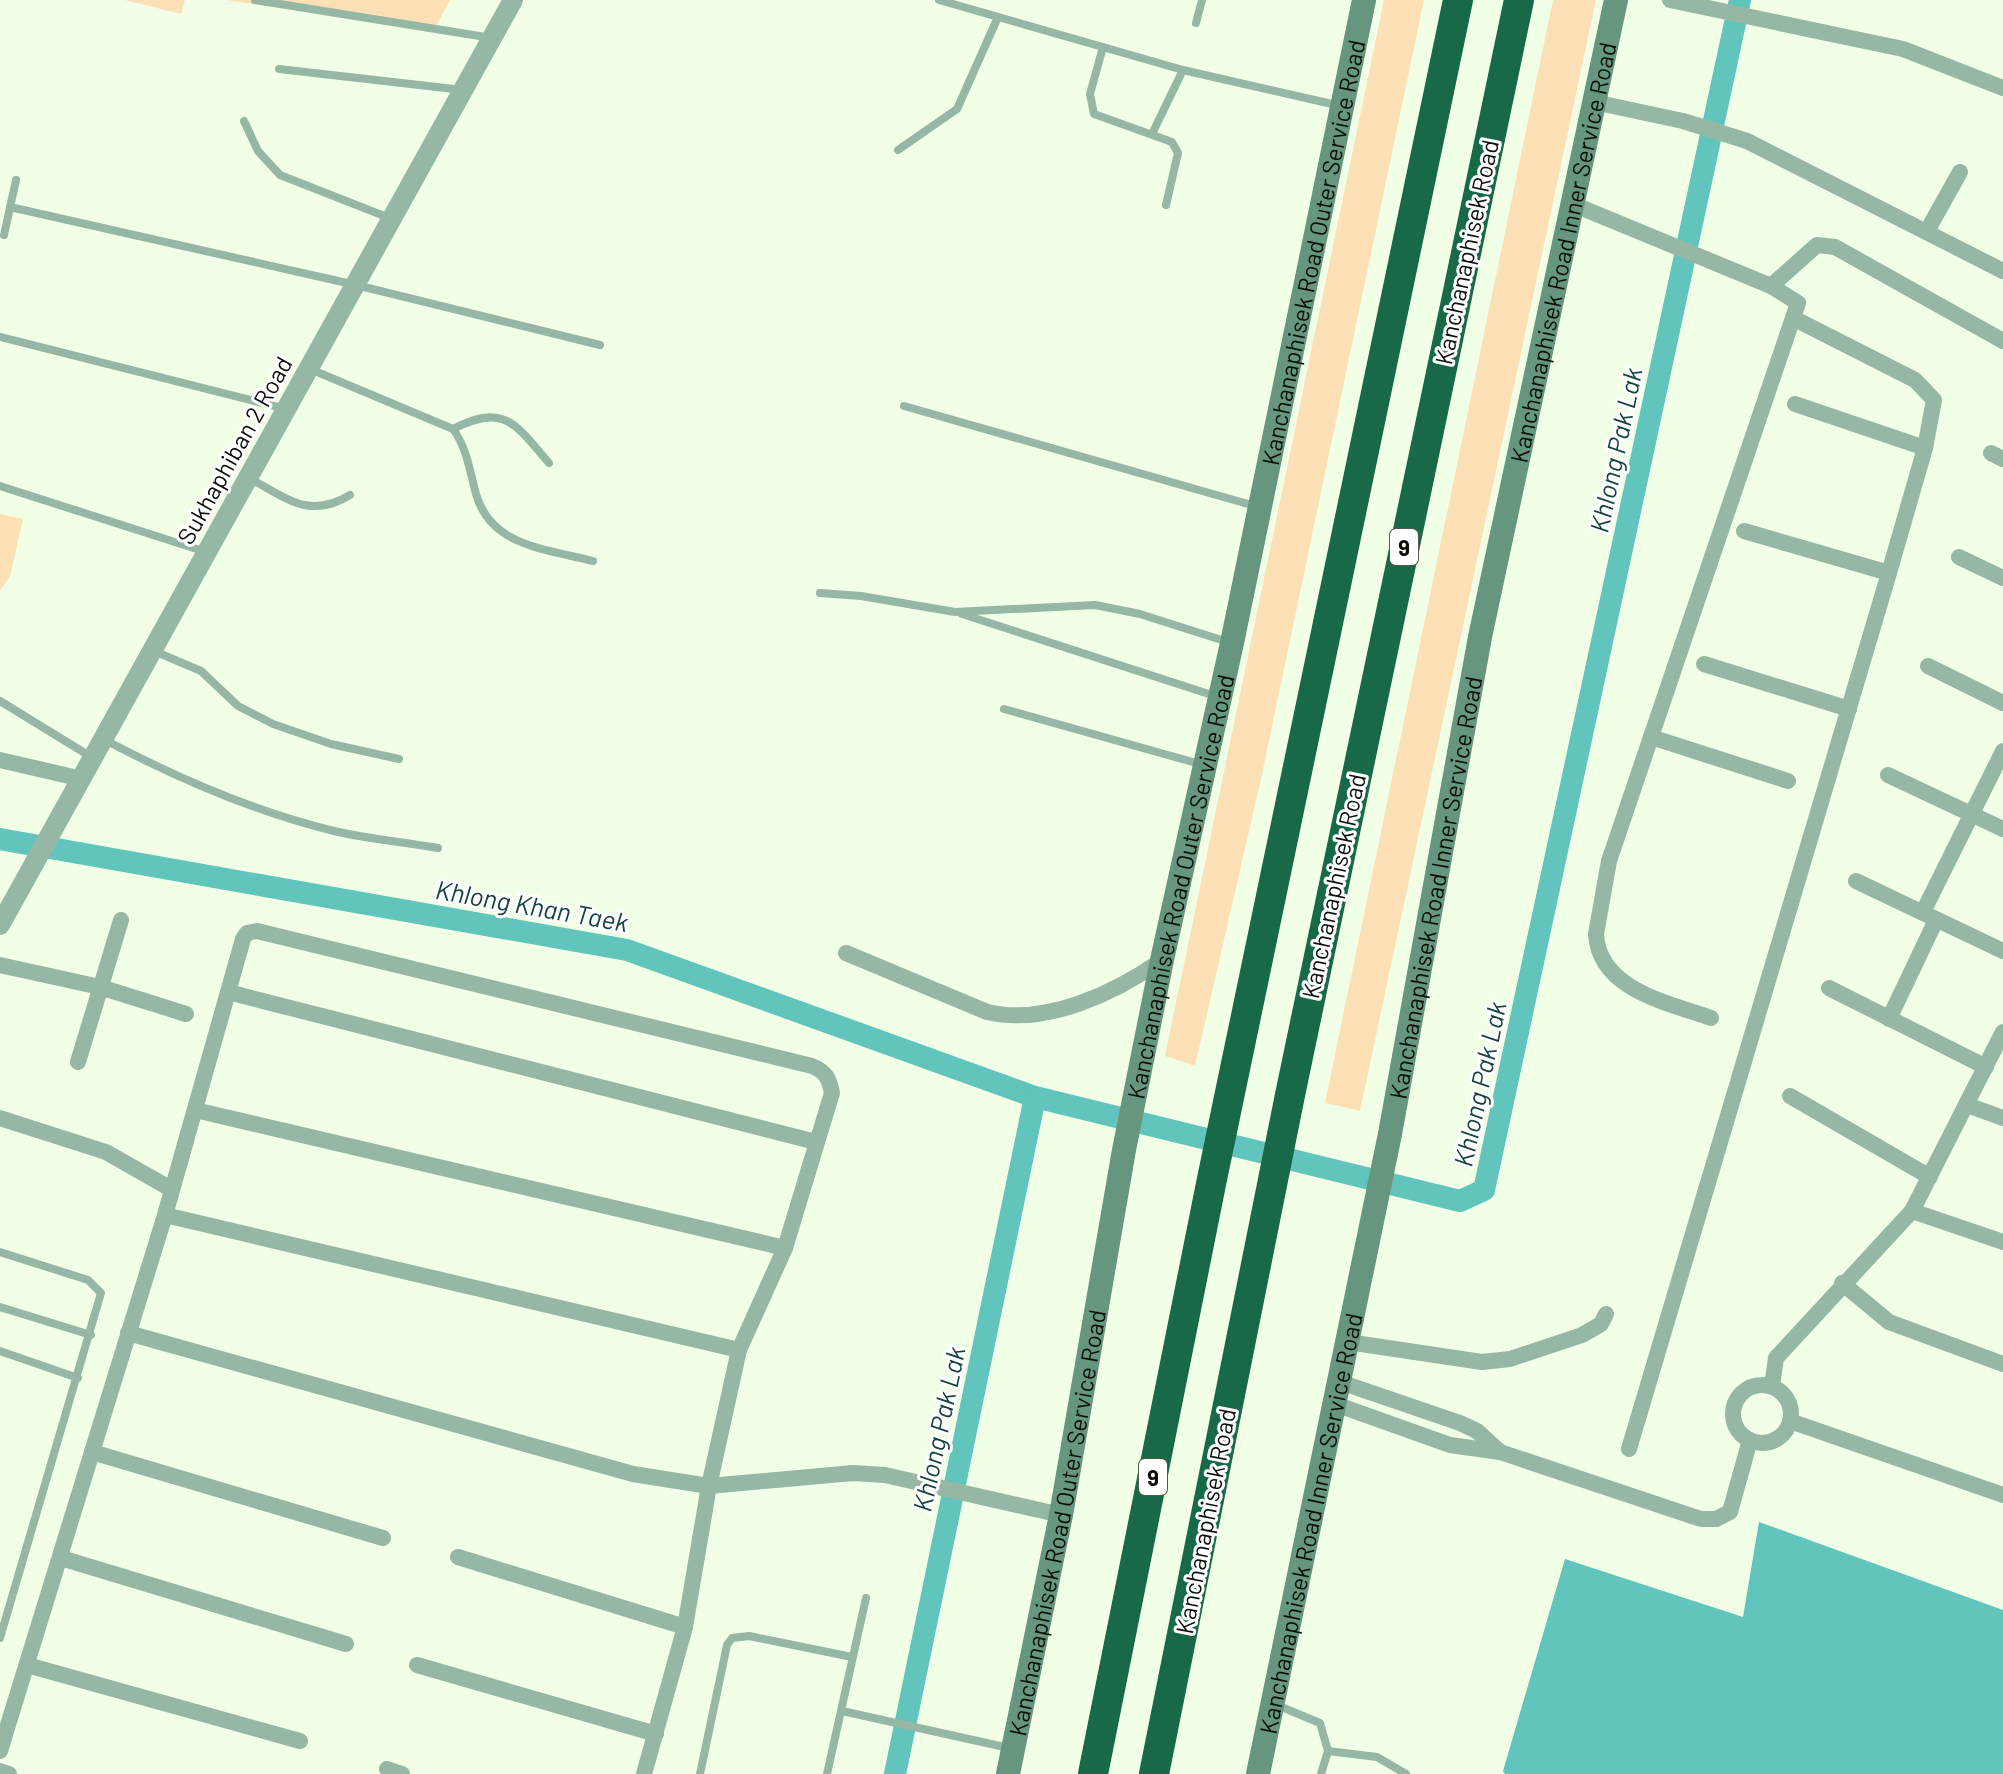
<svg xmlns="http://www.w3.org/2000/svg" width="2003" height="1774" font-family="Barlow,sans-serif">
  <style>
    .green { fill: #fee0b6 }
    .water { fill: #61c4bd }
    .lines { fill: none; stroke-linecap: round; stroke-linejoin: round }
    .canal { stroke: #61c4bd; stroke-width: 22 }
    .service { stroke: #97b7a5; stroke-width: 8 }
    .minor { stroke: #97b7a5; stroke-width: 16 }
    .tertiary { stroke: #97b7a5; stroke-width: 20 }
    .secondary { stroke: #66967d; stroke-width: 24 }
    .motorway { stroke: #186948; stroke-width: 30 }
    .labels { text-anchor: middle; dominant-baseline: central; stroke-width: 6; stroke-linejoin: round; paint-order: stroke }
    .shield { fill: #fff; stroke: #545751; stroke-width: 2 }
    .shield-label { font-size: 22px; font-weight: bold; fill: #0a0f07 }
    .street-label { font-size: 24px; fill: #0a0f07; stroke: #fff }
    .water-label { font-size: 26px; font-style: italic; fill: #14423f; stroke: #fff }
  </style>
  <rect width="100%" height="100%" fill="#f0ffe6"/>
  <g class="green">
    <path d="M125 0H185L181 14Z"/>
    <path d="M225 0H450L434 30Z"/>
    <path d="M1384 0H1424L1261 779 1195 1066 1165 1056Z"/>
    <path d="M1553 0H1596L1360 1111 1325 1103Z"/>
    <path d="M0 514 23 519 10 576 0 591Z"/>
  </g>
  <path class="water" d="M1759 1522 2003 1610V1774H1505L1503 1771 1565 1559 1743 1617Z"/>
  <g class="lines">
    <g class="canal">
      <path d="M0 839 627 950 1035 1097 1460 1201 1484 1190 1740 0"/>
      <path d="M895 1774 1035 1097"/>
    </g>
    <g class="service">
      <path d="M255 0 492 38"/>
      <path d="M939 0 1183 70 1341 106"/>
      <path d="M1196 23 1202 0"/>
      <path d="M1103 47 1090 94 1094 114 1172 142 1178 153 1166 205"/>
      <path d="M279 69 463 90"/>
      <path d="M244 121 258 151 280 175 392 219"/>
      <path d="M1152 134 1183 70"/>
      <path d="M898 150 957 109 998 17"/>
      <path d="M10 207 356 285 600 345"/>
      <path d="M4 235 16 180"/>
      <path d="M0 337 286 409"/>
      <path d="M310 369 453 429C467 448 470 472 476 494 491 547 547 549 593 561"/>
      <path d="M904 406 1255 506"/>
      <path d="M453 429C505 402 516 425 549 463"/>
      <path d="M249 478C287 498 309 520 350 495"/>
      <path d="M0 486 206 552"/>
      <path d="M820 593 861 596 955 612 1095 605 1140 614 1231 643"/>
      <path d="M962 614 1215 696"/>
      <path d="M154 651 201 671 238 706 273 724 331 744 399 759"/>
      <path d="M0 701 93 758"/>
      <path d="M1004 709 1200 764"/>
      <path d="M105 740C177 778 255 812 334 831 368 839 404 842 438 848"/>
      <path d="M0 1252 88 1280 101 1293 0 1638"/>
      <path d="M0 1307 91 1335"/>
      <path d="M0 1351 78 1378"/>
      <path d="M1274 1704 1320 1723 1328 1751 1321 1774"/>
      <path d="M842 1711 1009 1748"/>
      <path d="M1328 1751 1377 1757 1406 1774"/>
      <path d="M700 1774 727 1645 732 1638 749 1636 852 1657"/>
      <path d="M827 1774 866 1598"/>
    </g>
    <g class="minor">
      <path d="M1670 0 1903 49 2003 88"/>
      <path d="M1594 102 1683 121 1747 141 2003 271"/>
      <path d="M1570 203 1771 286 1798 303 1609 861 1596 934C1599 990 1669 1003 1711 1018"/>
      <path d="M1927 231 1960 172"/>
      <path d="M1771 286 1817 245 1835 247 2003 341"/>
      <path d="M1795 404 1925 448"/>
      <path d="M1991 453 2003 459"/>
      <path d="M1744 531 1889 573"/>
      <path d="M1959 557 2003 578"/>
      <path d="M1704 664 1849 709"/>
      <path d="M1928 666 2003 703"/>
      <path d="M1651 737 1788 781"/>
      <path d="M0 760 82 779"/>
      <path d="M1888 775 2003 829"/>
      <path d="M1856 881 2003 951"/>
      <path d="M1923 912 2003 751"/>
      <path d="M846 953 987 1012C1046 1026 1115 993 1162 960"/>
      <path d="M0 965 100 987 186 1014"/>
      <path d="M1829 988 1986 1067"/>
      <path d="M228 992 816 1142"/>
      <path d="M1889 1019 1936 920"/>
      <path d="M78 1062 121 920"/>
      <path d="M1790 1096 1930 1177"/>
      <path d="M1967 1105 2003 1118"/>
      <path d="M195 1110 785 1248"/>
      <path d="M0 1118 106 1152 171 1189"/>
      <path d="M1912 1211 2003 1242"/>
      <path d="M165 1215 739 1350"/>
      <path d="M1842 1283 1889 1322 2003 1364"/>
      <path d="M128 1333 633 1474 709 1486 853 1473 885 1475 1061 1515"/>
      <path d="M1348 1342 1482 1362 1510 1359 1582 1335 1601 1324 1606 1314"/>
      <path d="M1340 1382 1460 1423 1477 1431 1500 1452"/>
      <circle cx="1762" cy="1414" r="29"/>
      <path d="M1772 1386 1776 1358 1912 1211 2003 1032"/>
      <path d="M1335 1404 1450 1445 1500 1452 1701 1519H1716L1730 1512 1750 1440"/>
      <path d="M1790 1421 2003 1495"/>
      <path d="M1629 1449 1889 573 1925 448 1934 400 1915 380 1795 319"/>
      <path d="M92 1452 383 1538"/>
      <path d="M458 1557 685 1627"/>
      <path d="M61 1558 346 1644"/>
      <path d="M27 1665 300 1741"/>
      <path d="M417 1665 656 1734"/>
      <path d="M0 1751 165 1215 243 939 247 933 257 931 812 1066C826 1072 829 1078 832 1093L785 1248 739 1350 709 1486 685 1627 644 1774"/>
      <path d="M387 1769 402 1774"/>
      <path d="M0 1771 9 1774"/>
    </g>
    <path class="tertiary" d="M0 925 513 0"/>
    <g class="secondary">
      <path id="s1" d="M1008 1774 1061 1515 1124 1150 1162 960 1232 643 1364 0"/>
      <path id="s2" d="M1258 1774 1390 1134 1480 637 1616 0"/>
    </g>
    <g class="motorway">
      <path d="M1093 1774 1212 1179 1458 0"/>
      <path d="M1154 1774 1290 1095 1519 0"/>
    </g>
  </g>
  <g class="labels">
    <g class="shield">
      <rect x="1390" y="529" width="28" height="36" rx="6"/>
      <rect x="1139" y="1459" width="28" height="36" rx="6"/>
    </g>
    <g class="shield-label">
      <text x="1404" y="547">9</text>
      <text x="1153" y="1477">9</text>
    </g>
    <g class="street-label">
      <text stroke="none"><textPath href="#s2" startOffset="1552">Kanchanaphisek Road Inner Service Road</textPath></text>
      <text stroke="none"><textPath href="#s1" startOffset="1552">Kanchanaphisek Road Outer Service Road</textPath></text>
      <text transform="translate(1466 252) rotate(-78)">Kanchanaphisek Road</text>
      <text transform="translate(234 450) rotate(-61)">Sukhaphiban 2 Road</text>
      <text stroke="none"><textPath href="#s1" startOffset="904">Kanchanaphisek Road Outer Service Road</textPath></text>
      <text transform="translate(1333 886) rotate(-78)">Kanchanaphisek Road</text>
      <text stroke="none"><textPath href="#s2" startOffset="904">Kanchanaphisek Road Inner Service Road</textPath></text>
      <text transform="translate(1205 1521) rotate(-79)">Kanchanaphisek Road</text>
      <text stroke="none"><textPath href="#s1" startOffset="256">Kanchanaphisek Road Outer Service Road</textPath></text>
      <text stroke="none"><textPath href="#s2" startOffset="256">Kanchanaphisek Road Inner Service Road</textPath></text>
    </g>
    <g class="water-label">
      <text transform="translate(1615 450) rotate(-78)">Khlong Pak Lak</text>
      <text transform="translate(532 905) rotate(10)">Khlong Khan Taek</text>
      <text transform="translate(1479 1084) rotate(-78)">Khlong Pak Lak</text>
      <text transform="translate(938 1429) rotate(-78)">Khlong Pak Lak</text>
    </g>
  </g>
</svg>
